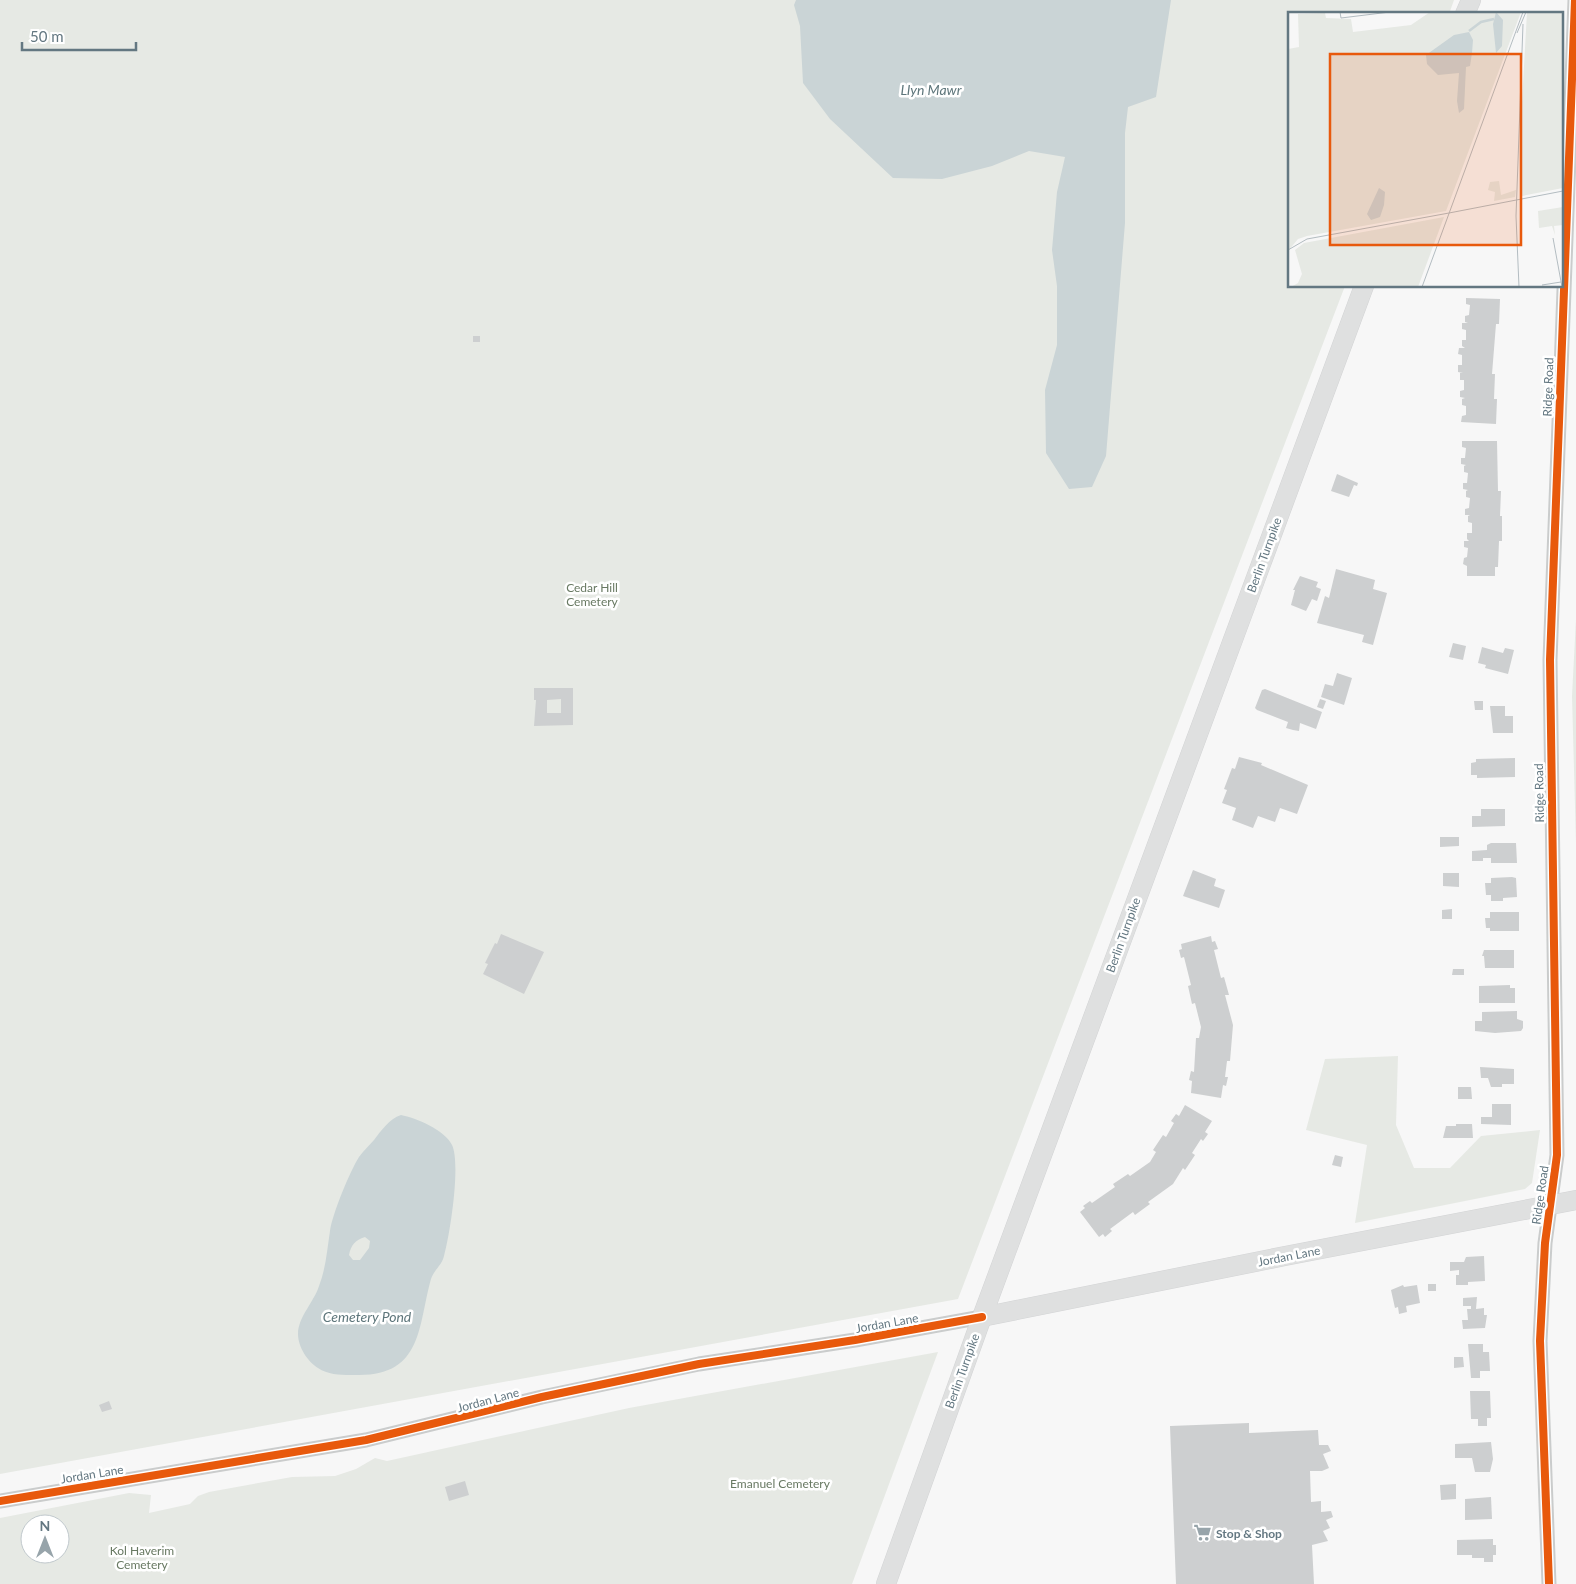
<svg xmlns="http://www.w3.org/2000/svg" width="1576" height="1584" font-family="Lato,sans-serif">
  <style>
    .green { fill: #e6e9e4; fill-rule: evenodd }
    .water { fill: #cad4d6; fill-rule: evenodd }
    .building { fill: #cdcfd0; fill-rule: evenodd }
    .lines { fill: none; stroke-linecap: round; stroke-linejoin: round }
    .major-casing { stroke: #d3d4d5; stroke-width: 20 }
    .minor { stroke: #cacccc; stroke-width: 15 }
    .major { stroke: #dfe0e0; stroke-width: 19 }
    .cycleway-casing { stroke: #fff; stroke-width: 11 }
    .cycleway { stroke: #e8590c; stroke-width: 8 }
    .labels { text-anchor: middle; dominant-baseline: central; stroke-width: 5; stroke-linejoin: round; paint-order: stroke }
    .street-label { font-size: 12px; fill: #637781; stroke: #fff }
    .park-label { font-size: 12px; fill: #687962; stroke: #fff }
    .poi-label { font-size: 12px; font-weight: bold; fill: #637781; stroke: #fff; text-anchor: start }
    .water-label { font-size: 14px; font-style: italic; fill: #5e767b; stroke: #fff }
    .inset-river { fill: none; stroke: #cad4d6; stroke-width: 2.5 }
    .inset-road { fill: none; stroke: #b3bcc1; stroke-width: 1 }
    .view { fill: #e8590c; fill-opacity: 0.15; stroke: #e8590c; stroke-width: 2.5 }
    .inset-edge { fill: none; stroke: #637781; stroke-width: 2.5 }
  </style>
  <rect width="100%" height="100%" fill="#f7f7f7"/>
  <g class="green">
    <path d="M0 0H1454L1449 14H1290V286H1345L958 1299 0 1474Z"/>
    <path d="M1576 619V843L1572 696Z"/>
    <path d="M1398 1056 1396 1125 1414 1168H1450L1481 1136 1540 1130 1532 1183 1525 1189 1355 1223 1367 1145 1306 1130 1325 1059Z"/>
    <path d="M938 1352 852 1584H0V1518L129 1493 151 1495 149 1513 190 1504 198 1496 209 1492 292 1477 335 1476 356 1469 375 1458 387 1461 629 1408ZM30 1524H60V1554H30Z"/>
  </g>
  <g class="water">
    <path d="M796 0H1171L1156 97 1128 107 1125 133V223L1106 456 1092 487 1069 489 1046 453 1045 390 1057 345V286L1052 250 1057 192 1065 157 1029 151 992 166 942 179 893 178 830 119 803 83 800 26 794 5Z"/>
    <path d="M401 1115C416 1118 445 1130 452 1145 461 1164 450 1235 444 1256 442 1265 434 1270 431 1279 418 1325 423 1375 359 1375 345 1375 330 1376 318 1368 308 1362 298 1347 298 1334 298 1317 314 1302 319 1286 326 1268 327 1250 330 1231 332 1215 350 1171 359 1157 363 1151 369 1146 374 1140 381 1131 389 1119 401 1115ZM365 1237 370 1241 369 1248 360 1260H353L349 1255C351 1245 355 1240 365 1237Z"/>
  </g>
  <g class="building">
    <path d="M1466 298 1500 299 1499 324H1496L1492 374H1495L1494 399H1497L1496 424 1461 422 1462 416 1466 415V406L1462 405V399L1465 398 1460 397V391L1464 390V380H1460V373H1463L1458 372V365H1462V355L1458 354 1459 348H1465L1462 346V340H1466V330L1462 329V323H1468L1465 322V316L1469 315 1470 305 1466 304Z"/>
    <rect x="473" y="336" width="7" height="6"/>
    <path d="M1462 441H1497L1498 491H1501L1500 516H1502V541H1499L1498 567H1495V576H1467V566L1463 564 1464 558 1467 557 1468 548 1464 547V541H1469L1467 539V533H1472V523L1468 522V516L1470 515H1465V509L1469 508 1470 498 1466 497V491L1468 490 1463 489V483H1467L1468 473 1464 472V466L1466 465 1461 464V458H1465L1466 448 1462 447Z"/>
    <path d="M1337 474 1358 483 1357 486 1354 485 1349 497 1331 491Z"/>
    <path d="M1336 569 1375 580 1373 589 1387 593 1373 645 1362 642 1364 635 1317 623 1325 596 1329 598Z"/>
    <path d="M1300 576 1318 582 1316 587 1321 589 1317 601 1312 599 1306 611 1291 605 1295 590H1293Z"/>
    <path d="M1453 643 1466 646 1463 660 1449 657Z"/>
    <path d="M1482 647 1503 653 1505 648 1514 650 1508 674 1485 668 1486 665 1478 663Z"/>
    <path d="M1337 673 1352 678 1344 705 1321 697 1325 684 1333 686Z"/>
    <path d="M534 688H573V725L534 726 536 700H534ZM561 699V713H547V700Z"/>
    <path d="M1265 689 1322 712 1316 729 1300 723 1299 731 1293 730 1286 728 1288 722 1257 710 1255 708 1262 690Z"/>
    <path d="M1320 699 1326 701 1323 709 1317 707Z"/>
    <path d="M1474 701H1483V710H1475Z"/>
    <path d="M1490 706H1505V716H1513V733H1493Z"/>
    <path d="M1239 757 1262 763 1261 765 1308 785 1297 814 1280 808 1275 822 1258 816 1253 828 1232 820 1236 808 1222 803 1227 790 1224 789 1232 768 1235 769Z"/>
    <path d="M1515 758V777L1477 778V775H1471V763L1476 762V759Z"/>
    <path d="M1481 809H1505V826L1472 827V816H1481Z"/>
    <path d="M1440 837H1459V846L1440 847Z"/>
    <path d="M1491 843H1516L1517 863H1491V858H1483V861H1472V851L1487 850V845Z"/>
    <path d="M1193 870 1216 879 1214 886 1225 890 1219 908 1183 896Z"/>
    <path d="M1443 873H1459V887L1443 886Z"/>
    <path d="M1512 877 1516 878 1517 897 1503 898V901H1491V895H1486L1485 883H1491V878Z"/>
    <path d="M1452 909V919H1442V910Z"/>
    <path d="M1490 912H1519V931H1490V928H1486L1485 918H1490Z"/>
    <path d="M501 934 544 952 524 994 483 974 488 964 485 963 495 943 497 944Z"/>
    <path d="M1211 936 1212 942 1215 941 1218 949 1214 950 1221 978 1224 977 1229 995H1225L1233 1025 1230 1061H1227L1225 1077H1228L1226 1086 1223 1085 1221 1098 1191 1093 1192 1081 1189 1080 1191 1071 1194 1072 1196 1038H1199L1201 1027 1195 1003 1192 1004 1188 986 1191 985 1184 957 1181 958 1179 950 1182 949 1181 944Z"/>
    <path d="M1484 950H1514V968H1485L1484 956H1482Z"/>
    <path d="M1453 969H1464V975H1452Z"/>
    <path d="M1510 985V988H1515V1003H1479V986Z"/>
    <path d="M1517 1011V1019L1523 1021V1028L1521 1031 1495 1033 1475 1031V1021H1482V1012Z"/>
    <path d="M1480 1067 1514 1069V1084H1502V1087H1491L1488 1078H1481Z"/>
    <path d="M1458 1087H1471L1472 1099H1458Z"/>
    <path d="M1492 1104H1511V1125L1481 1124V1117H1492Z"/>
    <path d="M1185 1105 1212 1121 1205 1132 1208 1134 1203 1141 1201 1139 1192 1153 1195 1155 1185 1170 1183 1168 1173 1184 1148 1202 1150 1204 1135 1215 1133 1212 1110 1229 1112 1231 1105 1237 1103 1234 1099 1237 1080 1212 1085 1208 1083 1206 1090 1201 1092 1203 1115 1187 1113 1184 1128 1174 1130 1176 1150 1162 1156 1152 1153 1150 1163 1135 1166 1137 1174 1123 1171 1121 1176 1114 1179 1116Z"/>
    <path d="M1456 1124H1472L1473 1138H1443L1446 1126H1456Z"/>
    <path d="M1335 1155 1343 1157 1341 1167 1332 1165Z"/>
    <path d="M1484 1256 1485 1281 1468 1282V1285H1456V1275H1459V1270L1450 1271V1262H1464L1466 1257Z"/>
    <rect x="1428" y="1284" width="8" height="7"/>
    <path d="M1403 1285 1404 1287 1417 1285 1420 1303 1406 1306 1407 1312 1399 1314 1398 1307 1395 1308 1391 1290Z"/>
    <path d="M1477 1297 1476 1309 1484 1308V1315H1487L1485 1328 1463 1329 1462 1320H1468L1467 1309H1471V1306H1463V1298Z"/>
    <path d="M1468 1344H1483V1352H1489L1490 1371H1480V1378H1471Z"/>
    <path d="M1454 1357H1463L1464 1367 1454 1368Z"/>
    <path d="M1470 1391H1490L1491 1418H1487V1426H1478V1419H1471Z"/>
    <path d="M109 1401 112 1409 102 1412 99 1405Z"/>
    <path d="M1249 1423V1433L1318 1430 1319 1445H1328L1331 1451 1323 1454 1329 1468 1322 1471H1310L1311 1502 1321 1501V1512L1331 1511 1333 1517 1326 1520 1330 1528 1323 1531 1328 1541 1312 1545 1314 1584H1176L1170 1426Z"/>
    <path d="M1491 1442 1493 1459 1490 1472H1475L1472 1458H1455V1444Z"/>
    <path d="M465 1481 469 1495 449 1501 445 1487Z"/>
    <path d="M1456 1484V1499L1441 1500 1440 1485Z"/>
    <path d="M1491 1497 1492 1519 1465 1520V1499Z"/>
    <path d="M1493 1539V1545H1496V1555H1493V1562H1484V1558H1472V1555H1457V1540Z"/>
  </g>
  <g class="lines">
    <defs>
      <g id="major">
        <path d="M1465 14 1471 0"/>
        <path d="M982 1317 1285 1256 1576 1200"/>
        <path d="M886 1584 982 1317 1364 286"/>
      </g>
    </defs>
    <use href="#major" class="major-casing"/>
    <g class="minor">
      <path d="M0 1501 366 1440 542 1397 699 1364 855 1340 982 1317"/>
      <path d="M1549 1584 1540 1341 1545 1243 1557 1155 1550 660 1575 0"/>
    </g>
    <use href="#major" class="major"/>
    <defs>
      <g id="cycleway">
        <path d="M0 1501 366 1440 542 1397 699 1364 855 1340 982 1317"/>
        <path d="M1549 1584 1540 1341 1545 1243 1557 1155 1550 660 1575 0"/>
      </g>
    </defs>
    <use href="#cycleway" class="cycleway-casing"/>
    <use href="#cycleway" class="cycleway"/>
  </g>
  <defs>
    <symbol id="supermarket-bare" viewBox="-9 -9 18 18"><path d="M-6-5.5h2.5l.6 2H6L4.5 2H-2.5L-4.4-4H-6ZM-1.5 3.2a1.3 1.3 0 1 0 .1 0ZM3 3.2a1.3 1.3 0 1 0 .1 0Z" fill="#97a4aa" stroke="#fff" stroke-width="2.5" paint-order="stroke"/></symbol>
  </defs>
  <g fill-rule="evenodd">
    <use href="#supermarket-bare" x="1190" y="1520" width="25" height="25"/>
  </g>
  <g class="labels">
    <g class="street-label">
      <text transform="translate(1548 387) rotate(-88)">Ridge Road</text>
      <text transform="translate(1264 555) rotate(-70)">Berlin Turnpike</text>
      <text transform="translate(1539 793) rotate(-91)">Ridge Road</text>
      <text transform="translate(1123 935) rotate(-70)">Berlin Turnpike</text>
      <text transform="translate(1540 1195) rotate(-82)">Ridge Road</text>
      <text transform="translate(1289 1256) rotate(-11)">Jordan Lane</text>
      <text transform="translate(887 1323) rotate(-10)">Jordan Lane</text>
      <text transform="translate(962 1371) rotate(-70)">Berlin Turnpike</text>
      <text transform="translate(488 1400) rotate(-15)">Jordan Lane</text>
      <text transform="translate(92 1474) rotate(-9)">Jordan Lane</text>
    </g>
    <g class="park-label">
      <text x="592" y="587">Cedar Hill<tspan x="592" dy="14">Cemetery</tspan></text>
      <text x="780" y="1483">Emanuel Cemetery</text>
      <text x="142" y="1550">Kol Haverim<tspan x="142" dy="14">Cemetery</tspan></text>
    </g>
    <g class="poi-label">
      <text x="1216" y="1533">Stop &amp; Shop</text>
    </g>
    <g class="water-label">
      <text x="931" y="89">Llyn Mawr</text>
      <text x="367" y="1316">Cemetery Pond</text>
    </g>
  </g>
  <g transform="translate(1288 12)">
    <rect width="275" height="275" fill="#f7f7f7"/>
    <path d="M142 0H233L158 199 19 224 10 227 0 239V37L11 35 10 2 37 1 38 6 63 7 65 20 123 13ZM239 0H275V176L234 184 232 126ZM211 169 213 183 228 178 227 185 206 189 207 180 200 178 202 170ZM275 195V213L266 214 267 223 264 214 251 216 250 199ZM156 205 130 275H3L10 271 14 262 7 238 16 231Z" fill="#e6e9e4"/>
    <path d="M208 0 215 8 214 34 208 41 205 12ZM181 20 185 28 184 41 182 54 178 55 176 97 171 101 169 89 171 61 150 63 139 52 138 43 166 23ZM91 176 97 180 96 193 92 205 83 208 79 202Z" fill="#cad4d6"/>
    <path class="inset-river" d="M181 19 193 10 206 7"/>
    <path class="inset-road" d="M52 0 53 6 102 0M229 21 238 0M161 201 275 179M265 226 274 275M0 238 19 227 161 201M254 273 273 270M134 275 235 0M231 275 228 204 235 12"/>
    <path class="view" d="M42 42H233V233H42Z"/>
    <rect width="275" height="275" class="inset-edge"/>
  </g>
  <g transform="translate(45 1539)"><circle r="24" fill="#ffffff" stroke="#c1c9cd"/>
  <path d="M0-4L9 19L0 12L-9 19Z" fill="#97a4aa"/>
  <text y="-8" font-size="14" font-weight="bold" text-anchor="middle" fill="#637781">N</text>
  </g>
  <path d="M22 42v8h114v-8" fill="none" stroke="#637781" stroke-width="2.5"/>
  <text x="30" y="42" font-size="15" fill="#637781" stroke="#ffffff" stroke-width="4" paint-order="stroke">50 m</text>
</svg>
